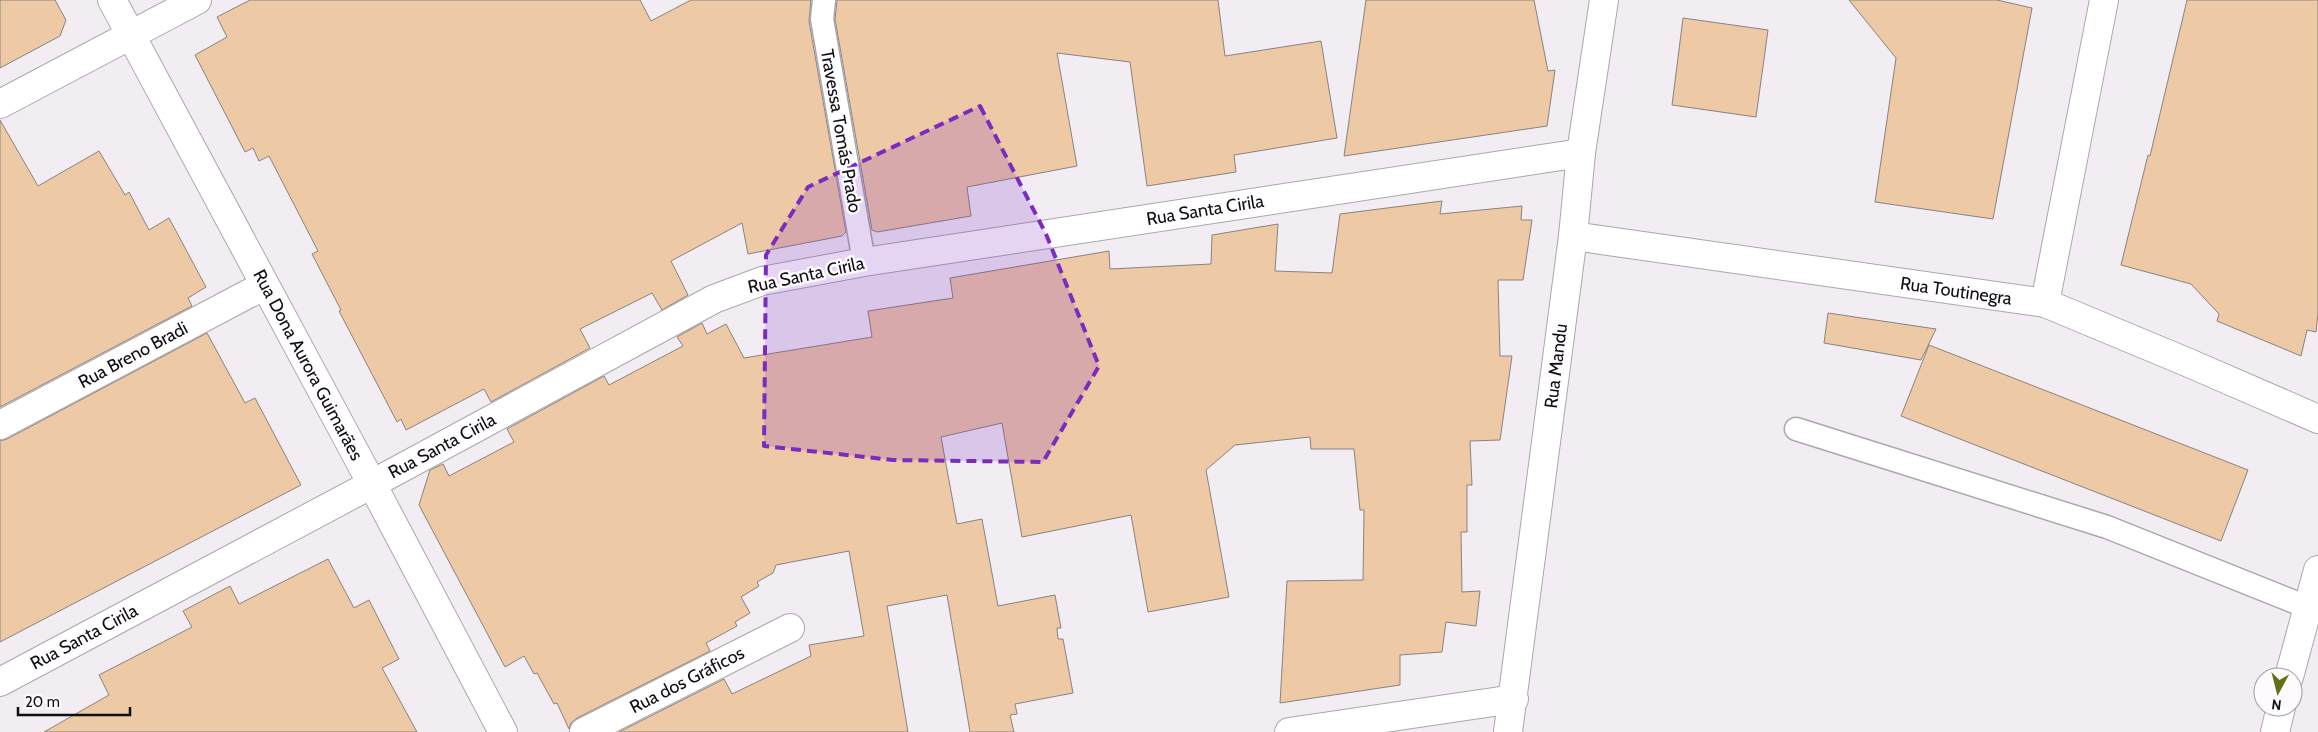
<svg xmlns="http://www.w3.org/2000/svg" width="2318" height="732" font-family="Cabin,sans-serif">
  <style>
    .building { fill: #eec9a6; stroke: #88837f }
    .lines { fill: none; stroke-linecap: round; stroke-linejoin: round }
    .lane-casing { stroke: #aba7ac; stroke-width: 25 }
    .street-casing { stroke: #aba7ac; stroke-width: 30 }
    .lane { stroke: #fff; stroke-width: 22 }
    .street { stroke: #fff; stroke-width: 28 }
    .marked { fill: #7b2cbf; fill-opacity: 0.2; stroke: #7b2cbf; stroke-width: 4; stroke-dasharray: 10 6; stroke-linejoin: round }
    .labels { text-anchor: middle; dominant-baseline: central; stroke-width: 5; stroke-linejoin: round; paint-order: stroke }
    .street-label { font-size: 18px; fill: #0f0e10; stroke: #fefbff }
  </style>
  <rect width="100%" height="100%" fill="#f1edf3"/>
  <g class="building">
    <path d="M0 0H55L66 20 60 36 0 68Z"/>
    <path d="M250 0H640L651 21 691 0H811L809 21 846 232 842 236 748 254 742 223 671 261 688 295 662 310 652 293 580 329 590 348 491 402 484 389 406 430 401 419 397 422 339 311 341 310 312 254 318 251 269 156 259 161 253 148 245 152 195 55 227 37 217 17Z"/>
    <path d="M837 0H1218L1225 56 1321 41 1337 138 1234 155 1236 172 1147 186 1130 62 1057 53 1077 166 967 187 971 216 877 232 872 230 835 19Z"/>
    <path d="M1366 0H1534L1548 71 1555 70 1547 126 1344 156Z"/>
    <path d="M1849 0H1997L2032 8 1993 219 1875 202 1896 58Z"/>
    <path d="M2187 0H2318V313L2316 332 2307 330 2301 356 2217 321 2219 314 2191 284 2121 265 2148 155 2150 156Z"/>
    <path d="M1683 18 1768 30 1756 117 1672 105Z"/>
    <path d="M0 120 38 186 99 151 125 195 129 192 149 230 169 218 206 287 188 298 192 306 0 407Z"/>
    <path d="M1442 201 1440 214 1522 206 1521 220H1532L1523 280H1498L1500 356H1512L1500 440 1470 441 1472 485H1467V532H1461L1462 592 1480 591 1476 626 1446 622 1442 652 1400 655V685L1280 703 1287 581 1363 580 1364 510H1360L1354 449H1311L1310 437 1235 445 1206 470 1229 597 1148 612 1131 515 1022 537 1002 423 941 437 957 524 982 519 998 606 1055 595 1061 628H1057L1058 639H1063L1073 693 1015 704 1017 714 1010 715 1014 732H970L947 595 887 606 908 732H619L724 679 732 694 811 656 809 645 864 636 849 551 776 565 773 573 757 582 759 586 741 597 750 613 735 622 737 626 706 643 710 651 577 718 571 723 569 729 557 703 554 704 537 673 534 674 524 656 505 667 419 505 430 470 443 464 449 476 514 442 507 429 604 376 609 385 683 346 677 337 702 323 707 334 726 324 744 358 872 337 868 311 953 298 950 278 1109 251 1110 269 1211 264 1212 235 1278 224 1275 271 1332 273 1340 214Z"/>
    <path d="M1828 313 1936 329 1921 360 1824 343Z"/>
    <path d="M207 333 245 403 255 398 301 485 0 642V441L7 439Z"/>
    <path d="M1929 345 2248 470 2221 541 1901 416Z"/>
    <path d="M328 559 354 608 369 600 399 659 382 668 417 732H44L109 695 99 675 192 627 183 611 230 586 239 604Z"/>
  </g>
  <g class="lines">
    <defs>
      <g id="lane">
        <path d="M824 0 822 19 864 262"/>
        <path d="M1796 429 2107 527 2307 607"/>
      </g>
      <g id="street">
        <path d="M112 0 372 484 503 732"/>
        <path d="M0 104 197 0"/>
        <path d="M1573 236 2045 303 2189 363 2318 419"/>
        <path d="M2045 303 2104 0"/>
        <path d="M0 425 265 285"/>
        <path d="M2289 677 2318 570"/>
        <path d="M0 682 372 484 714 299 762 281 864 262 1581 153"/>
        <path d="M584 732 790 628"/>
        <path d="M1289 732 1514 699"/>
        <path d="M1508 732 1573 236 1581 153 1604 0"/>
        <path d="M2275 732 2281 707"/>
      </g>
    </defs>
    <use href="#lane" class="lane-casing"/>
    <use href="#street" class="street-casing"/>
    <use href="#lane" class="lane"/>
    <use href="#street" class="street"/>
  </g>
  <path class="marked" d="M980 106 1046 234 1099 366 1043 462 893 460 764 446 766 255 808 187Z"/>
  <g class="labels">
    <g class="street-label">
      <text transform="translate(841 131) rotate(80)">Travessa Tomás Prado</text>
      <text transform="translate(1205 210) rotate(-9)">Rua Santa Cirila</text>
      <text transform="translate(806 275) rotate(-12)">Rua Santa Cirila</text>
      <text transform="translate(1956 291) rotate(8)">Rua Toutinegra</text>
      <text transform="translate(133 355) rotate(-28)">Rua Breno Bradi</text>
      <text transform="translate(308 365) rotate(62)">Rua Dona Aurora Guimarães</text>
      <text transform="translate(1556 366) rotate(-83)">Rua Mandu</text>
      <text transform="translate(442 446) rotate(-28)">Rua Santa Cirila</text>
      <text transform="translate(84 637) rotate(-28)">Rua Santa Cirila</text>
      <text transform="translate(687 680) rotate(-27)">Rua dos Gráficos</text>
    </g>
  </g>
  <g transform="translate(2278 692) rotate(187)"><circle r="24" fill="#fefbff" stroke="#9e9c9f"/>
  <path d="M0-4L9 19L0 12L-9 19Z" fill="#656f17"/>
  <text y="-8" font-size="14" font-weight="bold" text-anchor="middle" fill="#0f0e10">N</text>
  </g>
  <path d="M18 707v8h112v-8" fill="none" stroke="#0f0e10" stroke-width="2.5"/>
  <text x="25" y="707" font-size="15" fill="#0f0e10" stroke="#fefbff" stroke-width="4" paint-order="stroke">20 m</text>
</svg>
